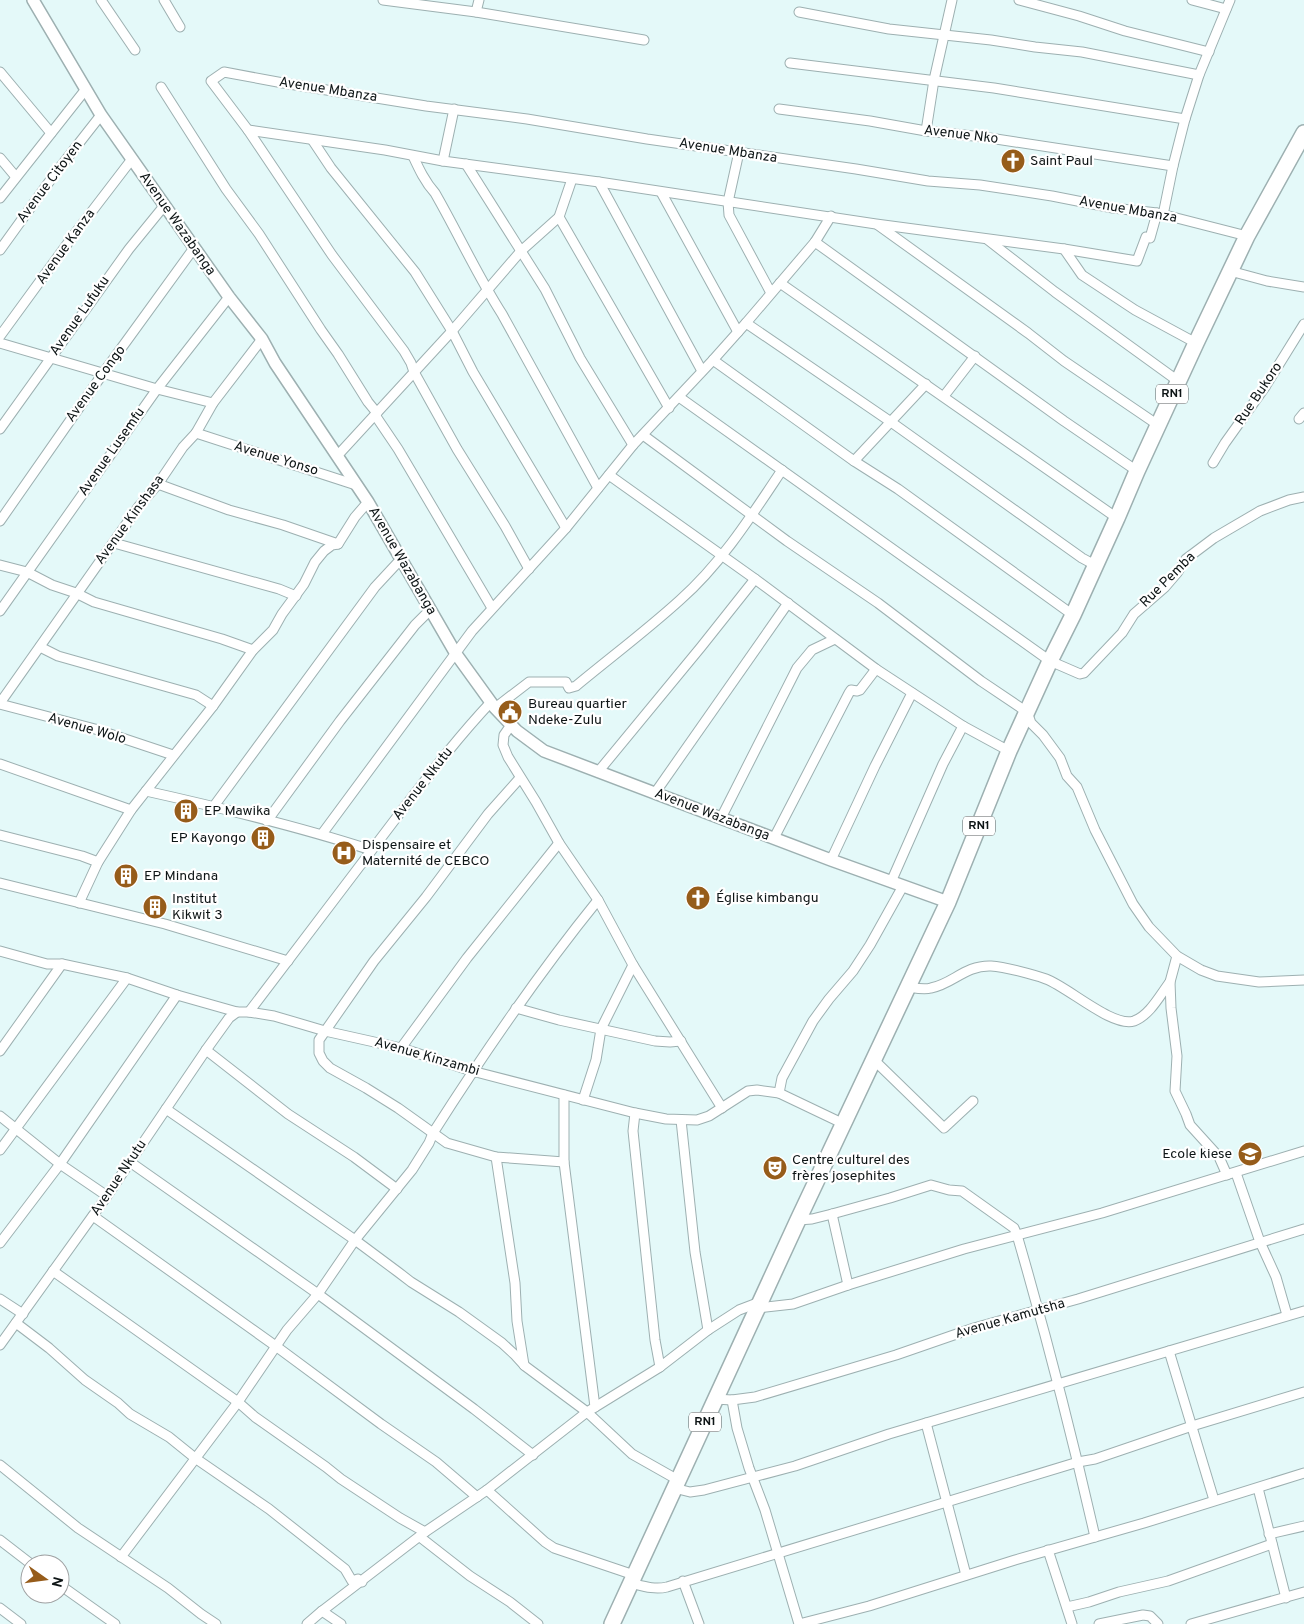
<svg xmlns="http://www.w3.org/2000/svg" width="1304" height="1624" font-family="Overpass,sans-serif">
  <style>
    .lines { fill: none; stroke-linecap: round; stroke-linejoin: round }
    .street-casing { stroke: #9db0b1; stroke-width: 11 }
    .secondary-casing { stroke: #9db0b1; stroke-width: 14 }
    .highway-casing { stroke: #9db0b1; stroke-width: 18 }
    .street { stroke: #fff; stroke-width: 9 }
    .secondary { stroke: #fff; stroke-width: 11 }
    .highway { stroke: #fff; stroke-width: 15 }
    .labels { text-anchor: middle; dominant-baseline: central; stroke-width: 4.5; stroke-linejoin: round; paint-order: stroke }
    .shield { fill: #fff; stroke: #565b5c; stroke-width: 1 }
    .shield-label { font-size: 12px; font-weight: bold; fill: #0e1516 }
    .street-label { font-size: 14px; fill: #0e1516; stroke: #fff }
    .poi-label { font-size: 14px; fill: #0e1516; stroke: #fff; text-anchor: start }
  </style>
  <rect width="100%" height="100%" fill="#e4f9f9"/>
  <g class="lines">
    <defs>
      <g id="street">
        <path d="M101 0 135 50"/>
        <path d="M164 0 180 27"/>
        <path d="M383 0 476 12 644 40"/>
        <path d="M1019 0 1079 16 1125 31 1209 52"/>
        <path d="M1192 0 1226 9"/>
        <path d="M476 12 479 0"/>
        <path d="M799 12 889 29 991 40 1035 47 1082 52 1199 75"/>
        <path d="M790 63 994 88 1185 119"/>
        <path d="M0 72 51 133"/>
        <path d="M161 87 226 189 259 234 321 330 338 354 368 402 377 413"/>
        <path d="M779 109 870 121 926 131 983 137 1173 166"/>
        <path d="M248 130 385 150 443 161 599 182 876 224 1064 249 1137 261 1146 237 1150 238 1157 213"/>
        <path d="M926 131 934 80 952 0"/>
        <path d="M313 141 331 168 415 272 452 331 473 372 566 528"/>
        <path d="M739 152 728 202 729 215 771 293"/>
        <path d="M413 156C419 169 425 182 435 193 458 233 477 275 502 314L598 488"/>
        <path d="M0 158 16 177"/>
        <path d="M443 161 454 109"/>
        <path d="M466 164 545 289 580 358 633 445"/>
        <path d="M599 182 702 371"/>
        <path d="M661 192 738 332"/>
        <path d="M0 198 86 89"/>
        <path d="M1163 215 1173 166 1185 119 1199 75 1230 0"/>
        <path d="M559 217 669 408"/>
        <path d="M878 225 1028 333 1064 361 1158 425"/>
        <path d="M988 240 1055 292 1178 381"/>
        <path d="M815 242 1064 421 1137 471"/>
        <path d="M1064 249 1082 275 1135 310 1196 343"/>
        <path d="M0 250 54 175 101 115"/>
        <path d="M1230 271 1267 281 1304 287"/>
        <path d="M780 283 1117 518"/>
        <path d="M746 323 891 422 1082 558 1095 565"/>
        <path d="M0 336 73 236 132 159"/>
        <path d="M0 343 157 389 213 403"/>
        <path d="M713 360 854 461 898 489 1073 615"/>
        <path d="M944 396 975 356"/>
        <path d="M679 397 1050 661 1080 674 1084 673 1122 633 1134 614 1165 587 1177 573 1186 559 1214 538 1260 511 1289 500 1304 497"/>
        <path d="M375 415 398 449 492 608"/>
        <path d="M1299 419 1304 413"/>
        <path d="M0 429 129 249 164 206"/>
        <path d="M196 433 356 485"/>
        <path d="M643 435 787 541 878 603 981 681 1027 712 1031 723 1043 735 1060 758 1067 776 1077 787 1095 830 1133 904 1149 927 1177 956 1201 970 1217 976 1259 982 1304 980"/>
        <path d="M338 455 452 331 521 251 559 217 572 179"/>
        <path d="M854 461 926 384"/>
        <path d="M1213 463 1225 443 1265 387 1304 324"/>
        <path d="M609 475 755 579 876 669 963 726 1009 751"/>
        <path d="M158 484 229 510 283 525 338 544"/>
        <path d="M0 521 104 372 194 248"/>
        <path d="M114 543 279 589 296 596"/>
        <path d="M0 565 27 572 52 585 76 593 94 602 222 639 253 650"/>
        <path d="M529 569 505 526 457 449 414 372 411 363 404 351 332 255 248 130 211 81 224 72 283 83 426 106 527 119 647 139 856 169 928 181 980 185 1052 196 1113 208 1157 213 1247 236"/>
        <path d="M0 611 157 389 229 297"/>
        <path d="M40 647 58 656 196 695 213 706"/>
        <path d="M0 703 139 506 158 484 183 447 196 433 213 403 262 339"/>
        <path d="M0 704 95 729 173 755"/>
        <path d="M495 708 529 682H566L569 688 576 686C611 657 647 630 680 600 721 564 752 515 782 470"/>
        <path d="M511 725 504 735 503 745 508 757 536 802 559 843 598 900 633 965 722 1108"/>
        <path d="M0 764 131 810"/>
        <path d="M598 772 701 647 755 579"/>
        <path d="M520 778 488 814 426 897 374 961 319 1040V1053L323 1061 330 1068 366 1088 398 1108 447 1143 496 1157 564 1162"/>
        <path d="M146 791C222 808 297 826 371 850"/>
        <path d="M655 793 788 603"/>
        <path d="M214 806 375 587 401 559"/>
        <path d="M721 818 797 668 812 650 835 639"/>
        <path d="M267 821 340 721 415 625 430 610"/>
        <path d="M322 834 472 631 566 528 633 445 713 360 746 323 815 242 831 216"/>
        <path d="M0 835 82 856 98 862"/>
        <path d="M774 838 849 693 851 690 857 691 860 690 876 669"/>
        <path d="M831 860 875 766 912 693"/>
        <path d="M891 882 943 764 963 726"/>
        <path d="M0 883 165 924 288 961"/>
        <path d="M79 903 98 862 131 810 213 706 253 650 273 630 282 614 304 584 315 562 324 551 332 545 338 544 355 517 368 502"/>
        <path d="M0 951 47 964H62L127 978 177 995 237 1012H249L274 1016 325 1031 401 1048 472 1071 635 1113 666 1119 697 1120 709 1116 748 1091 757 1090 779 1093 844 1124"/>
        <path d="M1177 956 1170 982 1171 1008 1177 1056 1175 1091 1186 1114 1190 1125 1219 1157 1227 1175"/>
        <path d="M908 987C915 988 924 990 931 988 953 984 965 965 991 966 1005 967 1032 974 1046 979 1068 987 1113 1028 1134 1021 1150 1015 1160 995 1170 982"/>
        <path d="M516 1008 559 1020 655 1041 670 1042 681 1041"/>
        <path d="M249 1012C302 943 353 874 406 805 433 770 460 735 491 702"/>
        <path d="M401 1048 467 958 559 843"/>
        <path d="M206 1050 288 1114 354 1157 397 1189"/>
        <path d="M0 1051 62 964"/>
        <path d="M874 1060 944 1128 973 1101"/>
        <path d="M779 1093 782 1078 813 1021 829 999 853 971 870 945 903 886"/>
        <path d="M564 1095V1162L595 1407"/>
        <path d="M583 1100 596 1060 601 1029 633 965"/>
        <path d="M166 1109 355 1240 398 1272 411 1282 459 1312 502 1343 515 1355 525 1366 587 1412 632 1454 678 1480"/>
        <path d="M635 1113 633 1131 655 1340 660 1367"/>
        <path d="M0 1116 60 1164 107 1196"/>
        <path d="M681 1120 695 1252 708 1330"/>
        <path d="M0 1150 127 978"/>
        <path d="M496 1157 515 1283 517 1321 524 1365"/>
        <path d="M130 1162 318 1294 474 1409 533 1455"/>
        <path d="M1236 1173 1260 1242 1276 1277 1287 1315"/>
        <path d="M832 1214 848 1285"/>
        <path d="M93 1216 277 1347 381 1424 436 1462 477 1497"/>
        <path d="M798 1220 812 1219 832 1214 890 1198 931 1185 949 1190 962 1191 1014 1228 1017 1235C1046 1335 1072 1435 1095 1537"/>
        <path d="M0 1243 60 1164 177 995"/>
        <path d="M53 1271 238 1402 255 1417 326 1467 341 1479 400 1518 425 1532"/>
        <path d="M0 1299 23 1314"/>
        <path d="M758 1308 793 1304 848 1285 964 1249 1102 1213 1304 1151"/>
        <path d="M16 1323 49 1348 85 1380 118 1403 130 1414 169 1437 195 1458 269 1509 345 1569 352 1581 358 1579 362 1582"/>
        <path d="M0 1345 107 1196 206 1050 229 1018 237 1012"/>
        <path d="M1169 1351 1214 1500"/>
        <path d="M715 1399 732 1400 755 1397 896 1355 974 1328 1078 1299 1304 1229"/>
        <path d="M732 1400 737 1428 749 1468 765 1510 799 1624 869 1606 1015 1560 1144 1523 1304 1473"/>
        <path d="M926 1423 966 1575"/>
        <path d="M0 1465 78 1528 168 1588 201 1614 216 1624"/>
        <path d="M674 1488 690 1492 704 1490 795 1466 889 1434 1304 1311"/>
        <path d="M1258 1488 1286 1598"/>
        <path d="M487 1490 545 1542 554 1548 634 1575"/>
        <path d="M1269 1534 1304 1526"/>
        <path d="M420 1537 470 1576 510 1602 538 1624"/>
        <path d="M0 1540 31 1564"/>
        <path d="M1048 1550 1072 1624"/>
        <path d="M121 1557 238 1402 287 1330 318 1294 355 1240 412 1170 429 1143 433 1133C484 1053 538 974 598 900"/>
        <path d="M683 1581 699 1624"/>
        <path d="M631 1583C643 1586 654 1590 667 1587L1078 1462 1095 1459 1192 1426 1304 1392"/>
        <path d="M60 1585 115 1624"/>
        <path d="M1067 1607 1089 1602 1119 1592 1168 1581 1272 1544"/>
        <path d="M0 1608 21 1624"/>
        <path d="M322 1611 341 1624"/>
        <path d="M307 1624 322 1611 425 1532 487 1490 587 1412 660 1367 708 1330 739 1310 760 1302"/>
        <path d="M1099 1624 1143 1615 1150 1616 1158 1624"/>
        <path d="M1191 1624 1304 1592"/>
      </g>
      <path id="secondary" d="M33 0 101 115 229 297 262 339 275 363 368 502 456 654 495 708 517 731 544 751 831 860 948 902"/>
      <path id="highway" d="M612 1624 798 1220 948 902 1009 751 1050 661 1073 615 1117 518 1137 471 1196 343 1247 236 1304 133"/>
    </defs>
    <use href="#street" class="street-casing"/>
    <use href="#secondary" class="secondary-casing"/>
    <use href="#highway" class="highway-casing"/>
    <use href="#street" class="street"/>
    <use href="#secondary" class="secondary"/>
    <use href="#highway" class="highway"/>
  </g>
  <defs>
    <symbol id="church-disc" viewBox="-11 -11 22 22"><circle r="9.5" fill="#965c1a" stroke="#fff"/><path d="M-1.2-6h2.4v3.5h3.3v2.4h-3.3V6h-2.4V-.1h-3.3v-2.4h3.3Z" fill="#fff"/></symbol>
    <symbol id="civic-disc" viewBox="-11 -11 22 22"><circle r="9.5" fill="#965c1a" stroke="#fff"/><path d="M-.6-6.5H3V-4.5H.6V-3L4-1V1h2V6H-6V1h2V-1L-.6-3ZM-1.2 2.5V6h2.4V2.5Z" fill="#fff"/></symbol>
    <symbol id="building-disc" viewBox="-11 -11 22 22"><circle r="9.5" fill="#965c1a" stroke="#fff"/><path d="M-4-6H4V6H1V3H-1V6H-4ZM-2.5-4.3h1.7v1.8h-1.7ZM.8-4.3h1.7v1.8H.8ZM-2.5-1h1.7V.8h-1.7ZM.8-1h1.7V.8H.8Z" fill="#fff"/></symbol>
    <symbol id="hospital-disc" viewBox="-11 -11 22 22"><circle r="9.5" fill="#965c1a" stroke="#fff"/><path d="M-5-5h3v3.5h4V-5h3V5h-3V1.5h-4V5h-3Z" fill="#fff"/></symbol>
    <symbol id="university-disc" viewBox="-11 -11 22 22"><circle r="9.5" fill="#965c1a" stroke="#fff"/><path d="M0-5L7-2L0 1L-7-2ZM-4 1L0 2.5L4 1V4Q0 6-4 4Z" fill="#fff"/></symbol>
    <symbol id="theatre-disc" viewBox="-11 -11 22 22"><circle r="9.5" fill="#965c1a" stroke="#fff"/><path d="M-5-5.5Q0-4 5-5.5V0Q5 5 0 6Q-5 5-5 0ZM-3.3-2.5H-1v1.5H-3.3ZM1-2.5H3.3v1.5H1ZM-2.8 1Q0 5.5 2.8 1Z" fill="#fff"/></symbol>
  </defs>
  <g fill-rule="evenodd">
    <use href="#church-disc" x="999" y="147" width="28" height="28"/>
    <use href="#civic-disc" x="496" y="698" width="28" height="28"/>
    <use href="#building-disc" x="172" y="797" width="28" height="28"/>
    <use href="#building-disc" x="249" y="824" width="28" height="28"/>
    <use href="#hospital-disc" x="330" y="839" width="28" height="28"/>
    <use href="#building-disc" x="112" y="862" width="28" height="28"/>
    <use href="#church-disc" x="684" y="884" width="28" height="28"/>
    <use href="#building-disc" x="141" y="893" width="28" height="28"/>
    <use href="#university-disc" x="1236" y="1140" width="28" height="28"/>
    <use href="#theatre-disc" x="761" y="1154" width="28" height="28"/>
  </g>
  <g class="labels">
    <g class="shield">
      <rect x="1156" y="384.5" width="32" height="19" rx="4"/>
      <rect x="963" y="816.5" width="32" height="19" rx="4"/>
      <rect x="689" y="1412.5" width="32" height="19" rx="4"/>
    </g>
    <g class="shield-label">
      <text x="1172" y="394">RN1</text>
      <text x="979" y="826">RN1</text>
      <text x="705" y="1422">RN1</text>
    </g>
    <g class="street-label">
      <text transform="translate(328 90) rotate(9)">Avenue Mbanza</text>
      <text transform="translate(961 135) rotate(7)">Avenue Nko</text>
      <text transform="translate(728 151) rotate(9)">Avenue Mbanza</text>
      <text transform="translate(50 182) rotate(-53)">Avenue Citoyen</text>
      <text transform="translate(1128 210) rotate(10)">Avenue Mbanza</text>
      <text transform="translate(177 224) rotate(55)">Avenue Wazabanga</text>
      <text transform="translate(66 247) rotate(-54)">Avenue Kanza</text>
      <text transform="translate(80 316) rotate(-55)">Avenue Lufuku</text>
      <text transform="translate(96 384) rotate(-54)">Avenue Congo</text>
      <text transform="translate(1259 394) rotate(-56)">Rue Bukoro</text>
      <text transform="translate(112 452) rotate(-55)">Avenue Lusemfu</text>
      <text transform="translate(276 459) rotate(17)">Avenue Yonso</text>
      <text transform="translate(130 520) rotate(-54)">Avenue Kinshasa</text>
      <text transform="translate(402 561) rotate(60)">Avenue Wazabanga</text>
      <text transform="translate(1168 580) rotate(-45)">Rue Pemba</text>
      <text transform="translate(87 729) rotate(16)">Avenue Wolo</text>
      <text transform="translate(423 784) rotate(-52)">Avenue Nkutu</text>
      <text transform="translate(712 815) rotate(21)">Avenue Wazabanga</text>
      <text transform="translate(427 1057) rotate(16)">Avenue Kinzambi</text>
      <text transform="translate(119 1178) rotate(-56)">Avenue Nkutu</text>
      <text transform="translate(1010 1319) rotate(-16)">Avenue Kamutsha</text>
    </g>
    <g class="poi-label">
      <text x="1030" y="161">Saint Paul</text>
      <text x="528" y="704">Bureau quartier<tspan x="528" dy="16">Ndeke-Zulu</tspan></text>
      <text x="204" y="811">EP Mawika</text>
      <text x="246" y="838" text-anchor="end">EP Kayongo</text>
      <text x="362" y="845">Dispensaire et<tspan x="362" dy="16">Maternité de CEBCO</tspan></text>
      <text x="144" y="876">EP Mindana</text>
      <text x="716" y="898">Église kimbangu</text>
      <text x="172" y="899">Institut<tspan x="172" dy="16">Kikwit 3</tspan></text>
      <text x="1232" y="1154" text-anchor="end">Ecole kiese</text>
      <text x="792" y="1160">Centre culturel des<tspan x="792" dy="16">frères josephites</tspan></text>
    </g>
  </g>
  <g transform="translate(45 1579) rotate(104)"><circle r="24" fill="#ffffff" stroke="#9fa1a2"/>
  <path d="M0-4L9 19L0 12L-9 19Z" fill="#965c1a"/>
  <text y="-8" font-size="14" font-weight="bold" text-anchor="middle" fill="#0e1516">N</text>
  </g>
</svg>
